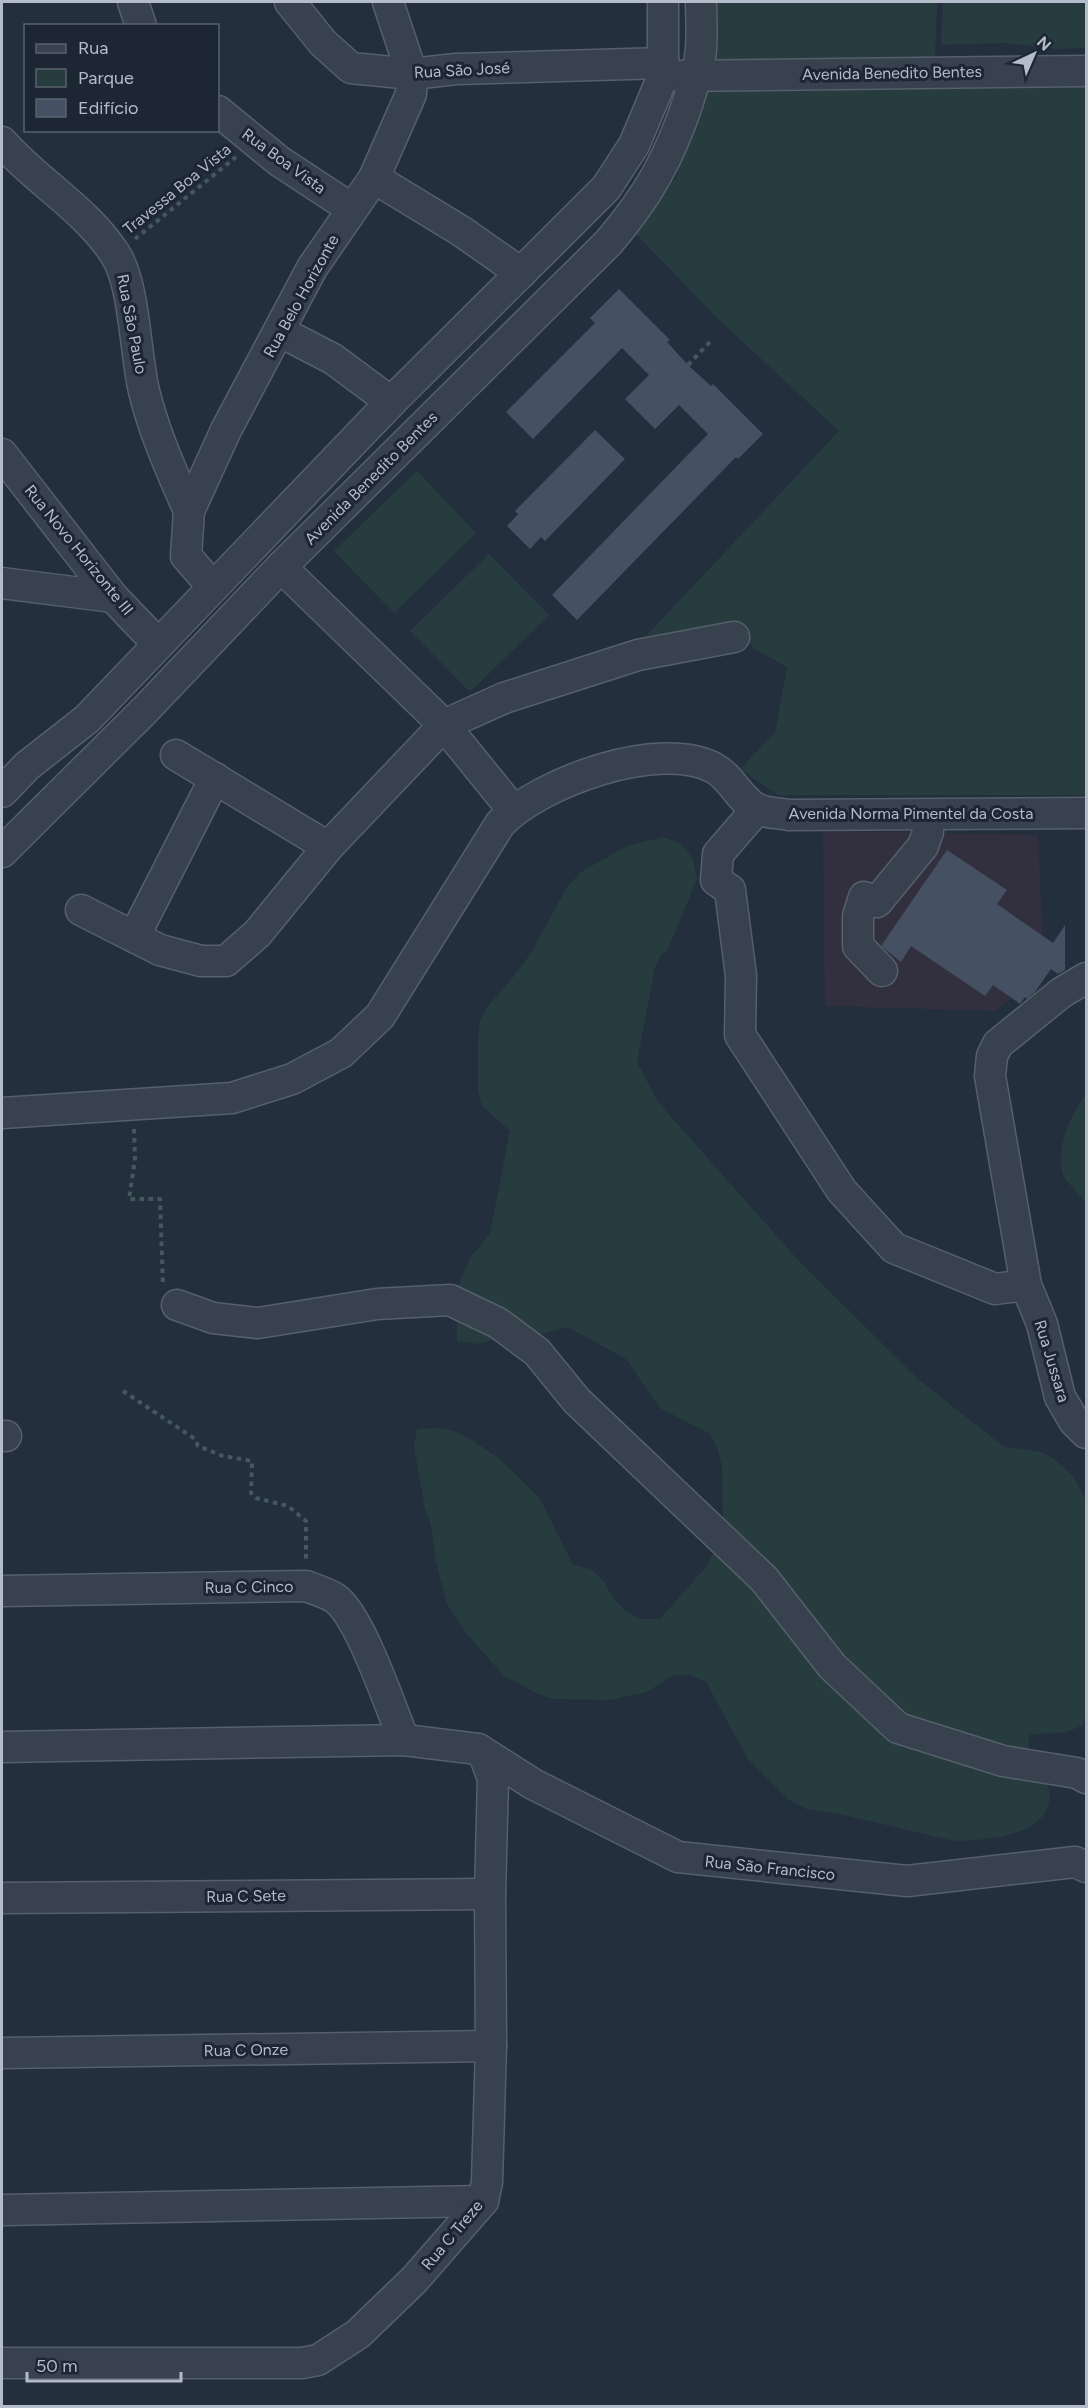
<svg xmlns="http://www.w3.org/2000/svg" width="1088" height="2408" font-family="Figtree,sans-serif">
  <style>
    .medical { fill: #32303f }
    .green { fill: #263c3f }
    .building { fill: #455162 }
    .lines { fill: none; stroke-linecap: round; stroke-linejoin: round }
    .minor-casing { stroke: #565f6c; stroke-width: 33 }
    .path { stroke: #44595c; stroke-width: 4; stroke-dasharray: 4.5 4.5; stroke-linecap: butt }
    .minor { stroke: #38414e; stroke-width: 30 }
    .labels { text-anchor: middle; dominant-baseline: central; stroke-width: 6; stroke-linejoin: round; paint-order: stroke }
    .street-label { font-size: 16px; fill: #b4bcc9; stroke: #1d2633 }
  </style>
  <rect width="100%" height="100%" fill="#242f3e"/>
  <path class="medical" d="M823 831 1038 835 1044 971 995 1011 825 1006Z"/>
  <g class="green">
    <path d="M709 2H937L935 60 708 64Z"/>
    <path d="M943 2H1086V48L1058 49 1005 43 941 45Z"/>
    <path d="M1086 83V795H778L740 769 775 733 787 667 753 648 737 623 645 637 839 431 717 318 635 233 676 177 708 89Z"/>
    <path d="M417 471 476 533 394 613 334 551Z"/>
    <path d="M489 554 549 615 470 692 410 631Z"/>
    <path d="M663 837 681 844 693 859 697 879 668 949 661 955 655 967 637 1062 658 1102 798 1260 918 1379 1004 1447 1042 1452 1054 1459 1073 1476 1086 1500V1717L1083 1725 1067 1732 1029 1735C1029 1740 1028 1748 1029 1753 1033 1765 1045 1774 1048 1786 1061 1835 986 1841 954 1841L844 1815 806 1809 789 1800 748 1759 706 1682 691 1675 675 1674 647 1692 609 1700 553 1699 538 1694 504 1676 467 1634 447 1604 436 1562 431 1525 425 1509 414 1447 417 1429 435 1428 453 1431 469 1438 500 1459 540 1499 573 1565 591 1569 603 1580 612 1596 624 1610 639 1619H660L705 1568 713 1554 723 1519 722 1466 718 1450 710 1434 660 1408 626 1359 568 1327 535 1336 497 1338 478 1344 457 1341V1290L470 1258 490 1233 510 1131 482 1106 478 1090V1039L480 1022 487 1007 511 980 531 953 567 887 581 872 627 846Z"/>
    <path d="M1086 1095V1203C1080 1195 1071 1187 1065 1178 1052 1156 1071 1112 1086 1095Z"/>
  </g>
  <g class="building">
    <path d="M619 289 670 340 667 342 688 365 711 386 713 384 763 434 738 459 736 457 577 620 552 595 708 434 679 405 655 429 625 399 649 375 622 348 533 439 506 412 595 323 590 318Z"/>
    <path d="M595 430 625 459 545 541 541 537 530 549 507 526 518 514 515 511Z"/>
    <path d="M947 850 1007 890 997 904 1053 943 1065 925V970L1058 974 1051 969 1035 992 1027 999 1025 997 1020 1004 993 985 985 996 911 946 901 962 881 946Z"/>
  </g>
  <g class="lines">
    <defs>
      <g id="minor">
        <path d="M133 2 141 26"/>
        <path d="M290 2 323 43 351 68 412 74 456 69 664 63"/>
        <path d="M679 76 1086 71"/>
        <path d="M218 111 279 161 352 209"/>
        <path d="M2 142C36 181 86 209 115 254 135 284 135 354 144 391 154 433 172 472 189 511"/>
        <path d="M374 178 461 231 521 273"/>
        <path d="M279 331 333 359 391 402"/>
        <path d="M2 454 113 597 158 644"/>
        <path d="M281 567 444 725 513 810"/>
        <path d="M2 583 113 597"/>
        <path d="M212 586 186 556 189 511 226 430 312 268 374 178 411 94 412 74 388 2"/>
        <path d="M176 755 328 847"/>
        <path d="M2 792 27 766 87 719 391 402 606 188 634 145 663 76V2"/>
        <path d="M757 809 718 854 716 880 730 890 741 976 740 1035 842 1191 894 1248 995 1289 1026 1285"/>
        <path d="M2 852 144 711 281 567 609 242C648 196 669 159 688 102 692 87 698 73 700 57 703 39 701 20 701 2"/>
        <path d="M81 910 160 950 201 961H226L257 934 328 847 444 725 504 698 638 655 734 637"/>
        <path d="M134 937 215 778"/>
        <path d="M882 971 858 946V916L864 897 877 902 923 846 928 832 927 815"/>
        <path d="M1086 978 1061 993 998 1044 992 1056 990 1076 1026 1285 1042 1324 1060 1397 1074 1421 1086 1433"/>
        <path d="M2 1113 232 1098 292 1079 341 1053 380 1016 500 824C539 782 660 739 714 768 731 777 740 800 757 809 765 813 779 813 789 815L1086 813"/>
        <path d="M177 1305 213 1318 258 1323 377 1304 450 1300 498 1323 537 1352 577 1401 764 1579 832 1666 898 1728 1003 1761 1077 1773 1086 1778"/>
        <path d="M2 1436H6"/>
        <path d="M2 1591 306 1586C316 1590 328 1593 336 1599 361 1618 391 1709 404 1740"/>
        <path d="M2 1747 404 1740 478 1749 533 1784 678 1857 907 1881 1075 1862 1086 1867"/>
        <path d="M2 1898 490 1894"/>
        <path d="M2 2053 491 2046"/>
        <path d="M2 2210 483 2201"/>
        <path d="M2 2363H302L318 2360 358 2334 414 2280 483 2201 487 2182 491 2046 490 1894 493 1779 485 1757 478 1749"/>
      </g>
    </defs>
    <use href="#minor" class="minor-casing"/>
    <g class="path">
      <path d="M135 239 236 157"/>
      <path d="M688 365 710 342"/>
      <path d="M134 1129 135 1159 129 1199H160L163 1286"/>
      <path d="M123 1391 195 1439 198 1446 223 1456 252 1461 251 1493 256 1498 288 1506 306 1521V1561"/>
    </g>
    <use href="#minor" class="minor"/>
  </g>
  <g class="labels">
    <g class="street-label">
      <text transform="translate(462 70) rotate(-3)">Rua São José</text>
      <text transform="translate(892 73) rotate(-1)">Avenida Benedito Bentes</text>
      <text transform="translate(284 161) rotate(36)">Rua Boa Vista</text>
      <text transform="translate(177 189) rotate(-39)">Travessa Boa Vista</text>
      <text transform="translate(301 296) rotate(-61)">Rua Belo Horizonte</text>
      <text transform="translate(132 324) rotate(79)">Rua São Paulo</text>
      <text transform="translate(371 478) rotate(-45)">Avenida Benedito Bentes</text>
      <text transform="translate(79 550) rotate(51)">Rua Novo Horizonte III</text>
      <text x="911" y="813">Avenida Norma Pimentel da Costa</text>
      <text transform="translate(1052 1361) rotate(73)">Rua Jussara</text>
      <text transform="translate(249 1587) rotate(-1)">Rua C Cinco</text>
      <text transform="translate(770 1868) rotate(6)">Rua São Francisco</text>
      <text transform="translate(246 1896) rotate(-1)">Rua C Sete</text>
      <text transform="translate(246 2050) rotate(-1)">Rua C Onze</text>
      <text transform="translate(452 2235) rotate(-50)">Rua C Treze</text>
    </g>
  </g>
  <rect width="1088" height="2408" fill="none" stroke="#b4bcc9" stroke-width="6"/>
  <rect x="24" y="24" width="195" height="108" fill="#1d2633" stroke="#59626f" stroke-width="1.5"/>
  <rect x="36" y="44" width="30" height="9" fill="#38414e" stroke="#59626f" stroke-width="1.5"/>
  <text x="78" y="54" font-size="18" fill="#b4bcc9">Rua</text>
  <rect x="36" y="69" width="30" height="18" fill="#263c3f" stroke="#59626f" stroke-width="1.5"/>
  <text x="78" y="84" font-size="18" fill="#b4bcc9">Parque</text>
  <rect x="36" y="99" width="30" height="18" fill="#455162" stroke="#59626f" stroke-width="1.5"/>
  <text x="78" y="114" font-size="18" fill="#b4bcc9">Edifício</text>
  <g transform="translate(1034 54) rotate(44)" stroke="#1d2633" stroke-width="4.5" paint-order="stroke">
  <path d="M0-4.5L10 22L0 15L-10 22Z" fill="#b4bcc9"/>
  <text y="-9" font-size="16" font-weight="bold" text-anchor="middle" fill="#b4bcc9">N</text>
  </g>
  <path d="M27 2372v9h154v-9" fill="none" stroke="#b4bcc9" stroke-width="3"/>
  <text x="36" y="2372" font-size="18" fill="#b4bcc9" stroke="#1d2633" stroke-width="4.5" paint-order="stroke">50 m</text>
</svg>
